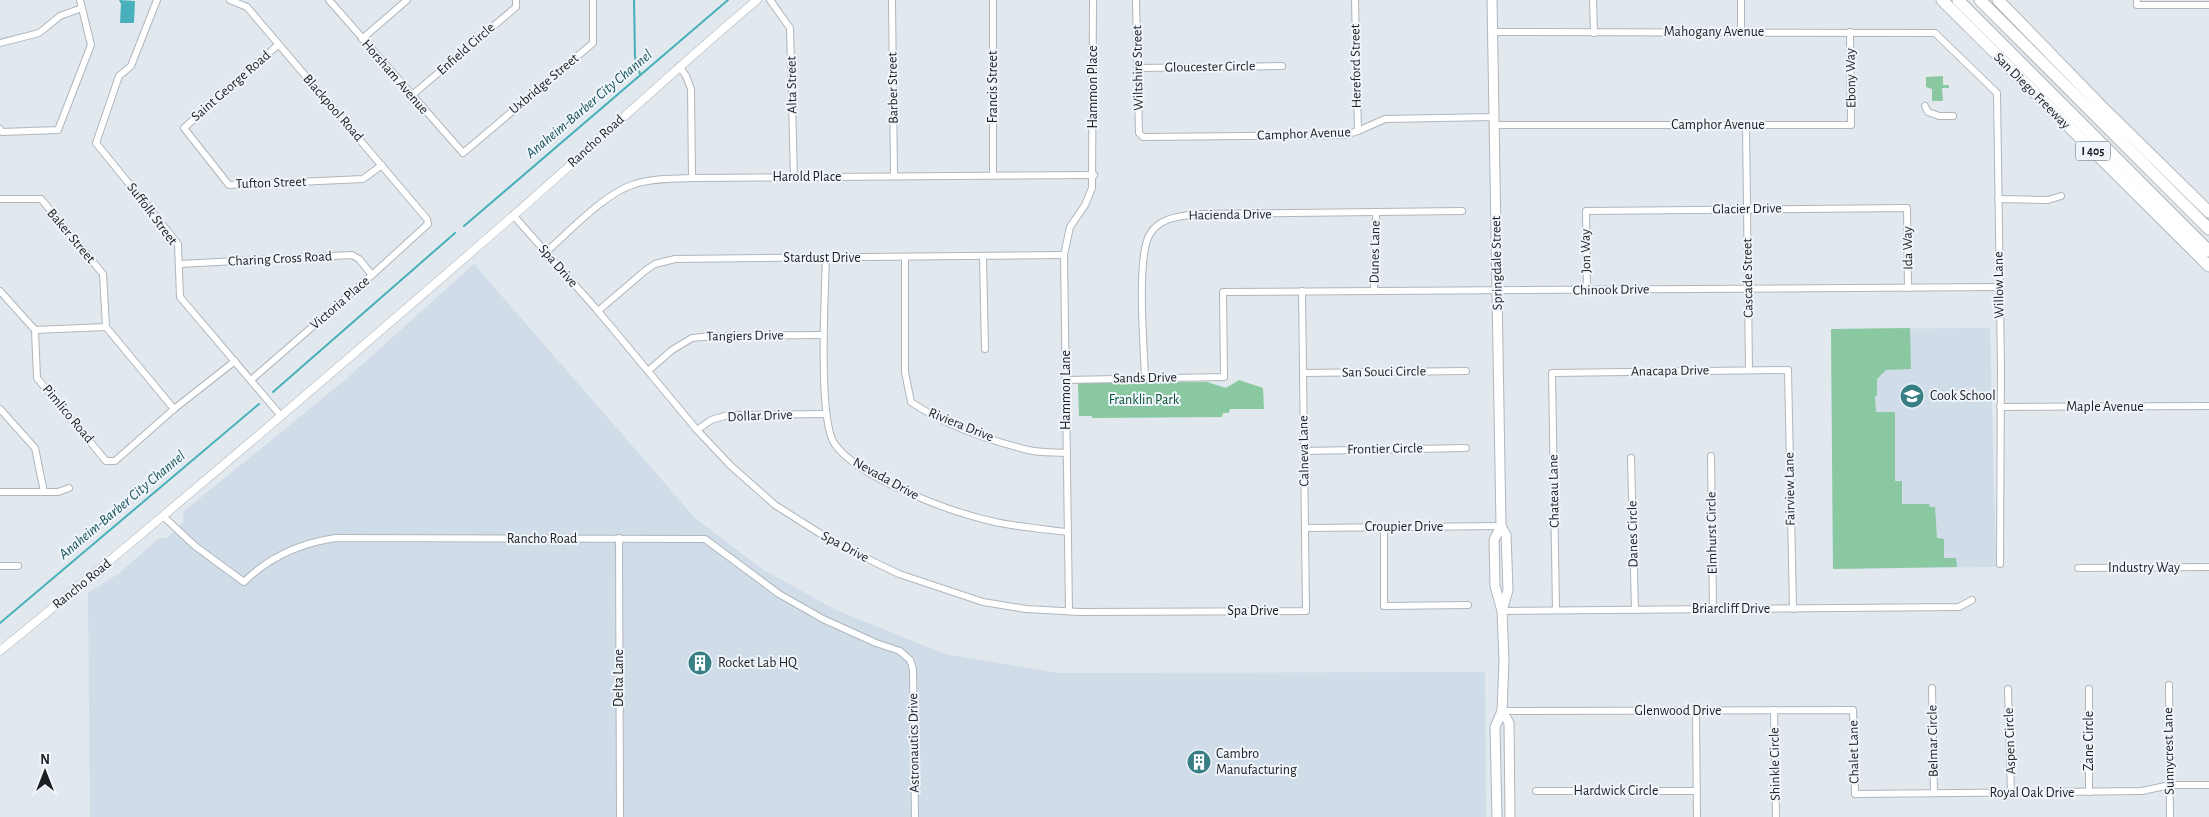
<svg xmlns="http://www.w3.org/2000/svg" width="2209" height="817" font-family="'Alegreya Sans',sans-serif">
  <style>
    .built { fill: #d0dce8 }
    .green { fill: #8ac8a2 }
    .water { fill: #47b0ba }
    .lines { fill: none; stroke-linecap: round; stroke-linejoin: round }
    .stream { stroke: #47b0ba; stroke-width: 2 }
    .minor-casing { stroke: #b0b6bc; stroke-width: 8 }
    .tertiary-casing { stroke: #b0b6bc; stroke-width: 9 }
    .secondary-casing { stroke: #b0b6bc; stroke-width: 11 }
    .motorway-casing { stroke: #b0b6bc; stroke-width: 13 }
    .minor { stroke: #fff; stroke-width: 6 }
    .tertiary { stroke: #fff; stroke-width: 8 }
    .secondary { stroke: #fff; stroke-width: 9 }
    .motorway { stroke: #fff; stroke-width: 11 }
    .labels { text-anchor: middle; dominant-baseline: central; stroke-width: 4; stroke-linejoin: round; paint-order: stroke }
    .shield { fill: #eff5fb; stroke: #5b5e62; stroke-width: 1 }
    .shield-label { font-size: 12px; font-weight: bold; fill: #1c1e20 }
    .street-label { font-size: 14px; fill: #1c1e20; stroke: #eff5fb }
    .poi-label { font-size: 14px; fill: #1c1e20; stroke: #eff5fb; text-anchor: start }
    .park-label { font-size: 14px; fill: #065330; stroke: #eff5fb }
    .water-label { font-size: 15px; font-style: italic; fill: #175358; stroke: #eff5fb }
  </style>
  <rect width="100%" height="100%" fill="#e1e8ee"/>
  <g class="built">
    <path d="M474 264 695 518 762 569 834 609 945 654 1058 673 1485 672 1486 817H90L88 593 118 574 157 540 161 538H167L184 521 183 512 345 380Z"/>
    <path d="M1990 328 1996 567 1833 569 1831 329Z"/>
  </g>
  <g class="green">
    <path d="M1943 76V85H1949V88H1942L1943 101H1932V89L1926 87V77Z"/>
    <path d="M1910 328 1911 369 1886 370 1877 379V396H1875L1876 412H1895V481H1902V504H1929L1930 507H1935L1937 538 1944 539V558H1956L1957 567 1833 569 1831 329Z"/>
    <path d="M1239 380 1263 388 1264 409H1230L1229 413H1223L1222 417 1092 418V416H1079L1078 383 1207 382 1226 388Z"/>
  </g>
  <path class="water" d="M119 0 135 1 134 23H120L121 4Z"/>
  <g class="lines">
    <g class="stream">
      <path d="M634 0 635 57 640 74"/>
      <path d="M464 226 728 0"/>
      <path d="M273 392 455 233"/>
      <path d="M0 623 259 404"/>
    </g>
    <defs>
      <g id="minor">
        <path d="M157 0 131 66 119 76 96 143 178 244 180 297 281 416"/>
        <path d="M230 0 247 7 427 219 428 224 372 275 251 380"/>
        <path d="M329 0 463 153 593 43V0"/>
        <path d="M770 0 790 28 794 177"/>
        <path d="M892 0 894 176"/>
        <path d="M993 0V175"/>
        <path d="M1136 0 1139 133 1143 137 1344 135 1358 131 1385 119 1495 117"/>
        <path d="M1355 0 1358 131"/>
        <path d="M1593 0 1594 33"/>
        <path d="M1741 0V32"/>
        <path d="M2137 0V5H2209"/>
        <path d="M1493 32 1935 33 1997 93 2001 368 2000 564"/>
        <path d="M362 39 407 0"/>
        <path d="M0 43 39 33 60 16 82 8"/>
        <path d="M278 45 184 128 229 185 363 179 382 165"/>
        <path d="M679 66 686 76 691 89 692 178"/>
        <path d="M1138 68 1282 66"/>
        <path d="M411 96 516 7V0"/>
        <path d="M1925 106 1928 112 1939 116H1953"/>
        <path d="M1495 125H1851L1850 32"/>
        <path d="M1746 125 1749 370"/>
        <path d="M0 129 2 132 58 130 91 45 80 0"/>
        <path d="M0 199H41L103 274 106 327 174 409"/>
        <path d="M1998 199 2048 200 2061 196"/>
        <path d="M513 215 598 311 697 430 731 466 775 505 835 543 899 574 983 602 1026 609 1080 612 1306 611 1302 291"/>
        <path d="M546 252C569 232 606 192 635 184 653 178 673 179 692 178L1094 175"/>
        <path d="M826 257C825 293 818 417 834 443 858 479 954 513 995 522 1019 527 1043 529 1067 532"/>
        <path d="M983 257 985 349"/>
        <path d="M905 258V372L911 402C946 426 988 440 1028 450 1040 453 1054 452 1067 453"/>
        <path d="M179 264 352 255 359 259 372 275"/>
        <path d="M0 291 35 330 106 327"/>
        <path d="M1374 291 1376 213"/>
        <path d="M1587 291 1586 211 1907 208 1908 288"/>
        <path d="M598 311 646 270 655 264 675 259 1064 255"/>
        <path d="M35 330 37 378 106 461H115L174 409 235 361"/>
        <path d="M648 371 672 350 692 338 714 336 824 335"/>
        <path d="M1303 373 1466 371"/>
        <path d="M1145 378C1144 348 1136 256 1150 234 1160 217 1181 216 1198 214L1462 211"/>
        <path d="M1066 380 1224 377 1223 292 1999 287"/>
        <path d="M2000 407 2209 406"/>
        <path d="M0 409 35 448 44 492"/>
        <path d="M697 430 711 420 728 415 826 414"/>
        <path d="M1304 451 1466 448"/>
        <path d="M1711 456 1713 609"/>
        <path d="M1631 458 1635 610"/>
        <path d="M0 492H58L69 488"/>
        <path d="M164 517 195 546 244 582C269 557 301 543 336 538L705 539 779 594 823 619 876 643 900 651 910 660 913 669 915 817"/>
        <path d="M1384 527V606L1468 605"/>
        <path d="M1306 528 1501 526"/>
        <path d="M619 538 620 817"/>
        <path d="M0 566H18"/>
        <path d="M2078 568 2209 567"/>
        <path d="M1556 610 1552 373 1788 370 1793 609"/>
        <path d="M1069 611 1064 255 1070 227 1085 205 1092 188 1093 0"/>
        <path d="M1502 611 1959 607 1972 600"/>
        <path d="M2169 685 2170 817"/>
        <path d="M1932 688 1934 793"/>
        <path d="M2008 689 2011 793"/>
        <path d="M2089 689V792"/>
        <path d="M1774 710 1776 817"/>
        <path d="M1502 711 1853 710 1855 794 2142 791 2170 785H2209"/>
        <path d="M1696 711 1697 817"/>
        <path d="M1536 791H1696"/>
      </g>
      <path id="tertiary" d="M0 651C174 509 344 363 513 216 595 144 674 70 757 0"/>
      <g id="secondary">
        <path d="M1492 0 1501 526 1506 535 1508 590 1502 611"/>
        <path d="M1502 711 1509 723 1510 817"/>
        <path d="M1497 817 1495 727 1502 711 1504 661 1502 611 1495 586 1494 540 1501 526"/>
      </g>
      <g id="motorway">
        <path d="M1942 0 2209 266"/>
        <path d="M1958 0 2209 251"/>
        <path d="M1980 0 2209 229"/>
        <path d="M1998 0 2105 110 2209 212"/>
      </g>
    </defs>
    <use href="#minor" class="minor-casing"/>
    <use href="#tertiary" class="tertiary-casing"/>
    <use href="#secondary" class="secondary-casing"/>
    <use href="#motorway" class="motorway-casing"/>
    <use href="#minor" class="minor"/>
    <use href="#tertiary" class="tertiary"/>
    <use href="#secondary" class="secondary"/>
    <use href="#motorway" class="motorway"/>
  </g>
  <defs>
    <symbol id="school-disc" viewBox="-11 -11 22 22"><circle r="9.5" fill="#377f85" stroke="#eff5fb"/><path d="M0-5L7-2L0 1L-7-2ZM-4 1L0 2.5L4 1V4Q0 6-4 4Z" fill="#fff"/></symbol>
    <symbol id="building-disc" viewBox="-11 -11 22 22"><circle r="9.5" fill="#377f85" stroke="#eff5fb"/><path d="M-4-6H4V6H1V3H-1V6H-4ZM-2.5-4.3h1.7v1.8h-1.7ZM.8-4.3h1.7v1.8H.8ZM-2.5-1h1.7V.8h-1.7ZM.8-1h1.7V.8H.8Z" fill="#fff"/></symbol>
  </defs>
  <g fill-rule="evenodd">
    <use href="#school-disc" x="1898" y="382" width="28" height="28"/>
    <use href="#building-disc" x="686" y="649" width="28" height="28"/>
    <use href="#building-disc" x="1185" y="748" width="28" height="28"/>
  </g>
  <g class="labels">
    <rect class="shield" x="2075.5" y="141.5" width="35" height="19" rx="4"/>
    <g class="shield-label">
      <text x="2093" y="151">I 405</text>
    </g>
    <g class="street-label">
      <text x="1714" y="32">Mahogany Avenue</text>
      <text transform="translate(466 49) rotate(-41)">Enfield Circle</text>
      <text transform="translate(1356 66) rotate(-91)">Hereford Street</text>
      <text transform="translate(1210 67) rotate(-1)">Gloucester Circle</text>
      <text transform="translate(1138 68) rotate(-91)">Wiltshire Street</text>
      <text transform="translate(395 77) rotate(49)">Horsham Avenue</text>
      <text transform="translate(1851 78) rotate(-91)">Ebony Way</text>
      <text transform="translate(544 84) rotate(-40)">Uxbridge Street</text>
      <text transform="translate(792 85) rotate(-91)">Alta Street</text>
      <text transform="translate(231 86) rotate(-41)">Saint George Road</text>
      <text transform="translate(993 87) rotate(-90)">Francis Street</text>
      <text transform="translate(1093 87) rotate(-90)">Hammon Place</text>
      <text transform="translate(893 88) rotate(-91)">Barber Street</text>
      <text transform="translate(2032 91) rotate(45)">San Diego Freeway</text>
      <text transform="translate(333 108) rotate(49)">Blackpool Road</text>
      <text x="1718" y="125">Camphor Avenue</text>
      <text transform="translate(1304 134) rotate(-2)">Camphor Avenue</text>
      <text transform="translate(596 141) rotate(-42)">Rancho Road</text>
      <text x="807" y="177">Harold Place</text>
      <text transform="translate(271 183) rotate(-2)">Tufton Street</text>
      <text transform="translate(1747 209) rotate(-1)">Glacier Drive</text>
      <text transform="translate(152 214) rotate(53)">Suffolk Street</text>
      <text transform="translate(1230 215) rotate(-1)">Hacienda Drive</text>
      <text transform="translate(71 236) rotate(50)">Baker Street</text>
      <text transform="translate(1908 248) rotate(-91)">Ida Way</text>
      <text transform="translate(1586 251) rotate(-91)">Jon Way</text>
      <text transform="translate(1375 252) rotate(-89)">Dunes Lane</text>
      <text x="822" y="258">Stardust Drive</text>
      <text transform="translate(280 259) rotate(-3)">Charing Cross Road</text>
      <text transform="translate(1497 263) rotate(-91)">Springdale Street</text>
      <text transform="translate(558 266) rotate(49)">Spa Drive</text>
      <text transform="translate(1748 278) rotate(-91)">Cascade Street</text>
      <text transform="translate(1999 285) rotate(-91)">Willow Lane</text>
      <text transform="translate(1611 290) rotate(-1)">Chinook Drive</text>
      <text transform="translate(340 303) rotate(-41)">Victoria Place</text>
      <text transform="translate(745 336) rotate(-1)">Tangiers Drive</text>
      <text transform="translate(1670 371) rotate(-1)">Anacapa Drive</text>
      <text transform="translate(1384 372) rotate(-1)">San Souci Circle</text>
      <text transform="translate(1145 378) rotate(-1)">Sands Drive</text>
      <text transform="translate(1066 390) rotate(-90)">Hammon Lane</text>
      <text x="2105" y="407">Maple Avenue</text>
      <text transform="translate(68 414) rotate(50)">Pimlico Road</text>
      <text transform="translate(760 416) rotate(-2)">Dollar Drive</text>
      <text transform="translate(961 425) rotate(22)">Riviera Drive</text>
      <text transform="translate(1385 449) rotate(-1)">Frontier Circle</text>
      <text transform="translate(1304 451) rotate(-91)">Calneva Lane</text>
      <text transform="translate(886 479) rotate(29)">Nevada Drive</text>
      <text transform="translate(1790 489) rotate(-91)">Fairview Lane</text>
      <text transform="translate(1554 491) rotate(-91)">Chateau Lane</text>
      <text x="1404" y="527">Croupier Drive</text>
      <text transform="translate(1712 533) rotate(-91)">Elmhurst Circle</text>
      <text transform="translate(1633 534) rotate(-91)">Danes Circle</text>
      <text x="542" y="539">Rancho Road</text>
      <text transform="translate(845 547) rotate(28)">Spa Drive</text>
      <text x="2144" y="568">Industry Way</text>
      <text transform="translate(82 584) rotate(-39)">Rancho Road</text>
      <text x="1731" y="609">Briarcliff Drive</text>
      <text x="1253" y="611">Spa Drive</text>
      <text transform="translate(619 678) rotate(-90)">Delta Lane</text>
      <text x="1678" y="711">Glenwood Drive</text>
      <text transform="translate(1933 741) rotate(-91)">Belmar Circle</text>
      <text transform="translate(2010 741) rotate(-92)">Aspen Circle</text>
      <text transform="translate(2089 741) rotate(-90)">Zane Circle</text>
      <text transform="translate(914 743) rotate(-91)">Astronautics Drive</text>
      <text transform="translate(2169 751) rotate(-91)">Sunnycrest Lane</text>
      <text transform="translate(1854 752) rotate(-91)">Chalet Lane</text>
      <text transform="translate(1775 764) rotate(-91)">Shinkle Circle</text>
      <text x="1616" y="791">Hardwick Circle</text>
      <text x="2032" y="793">Royal Oak Drive</text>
    </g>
    <g class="poi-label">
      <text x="1930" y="396">Cook School</text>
      <text x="718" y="663">Rocket Lab HQ</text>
      <text x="1216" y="754">Cambro<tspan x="1216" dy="16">Manufacturing</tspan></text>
    </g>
    <g class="park-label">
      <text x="1144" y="400">Franklin Park</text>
    </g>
    <g class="water-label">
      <text transform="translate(589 104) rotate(-40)">Anaheim-Barber City Channel</text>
      <text transform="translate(122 505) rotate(-40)">Anaheim-Barber City Channel</text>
    </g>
  </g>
  <g transform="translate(45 772)" stroke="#eff5fb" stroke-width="4" paint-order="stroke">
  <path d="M0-4L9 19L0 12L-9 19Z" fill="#1c1e20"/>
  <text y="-8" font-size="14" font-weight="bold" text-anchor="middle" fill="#1c1e20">N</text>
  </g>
</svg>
